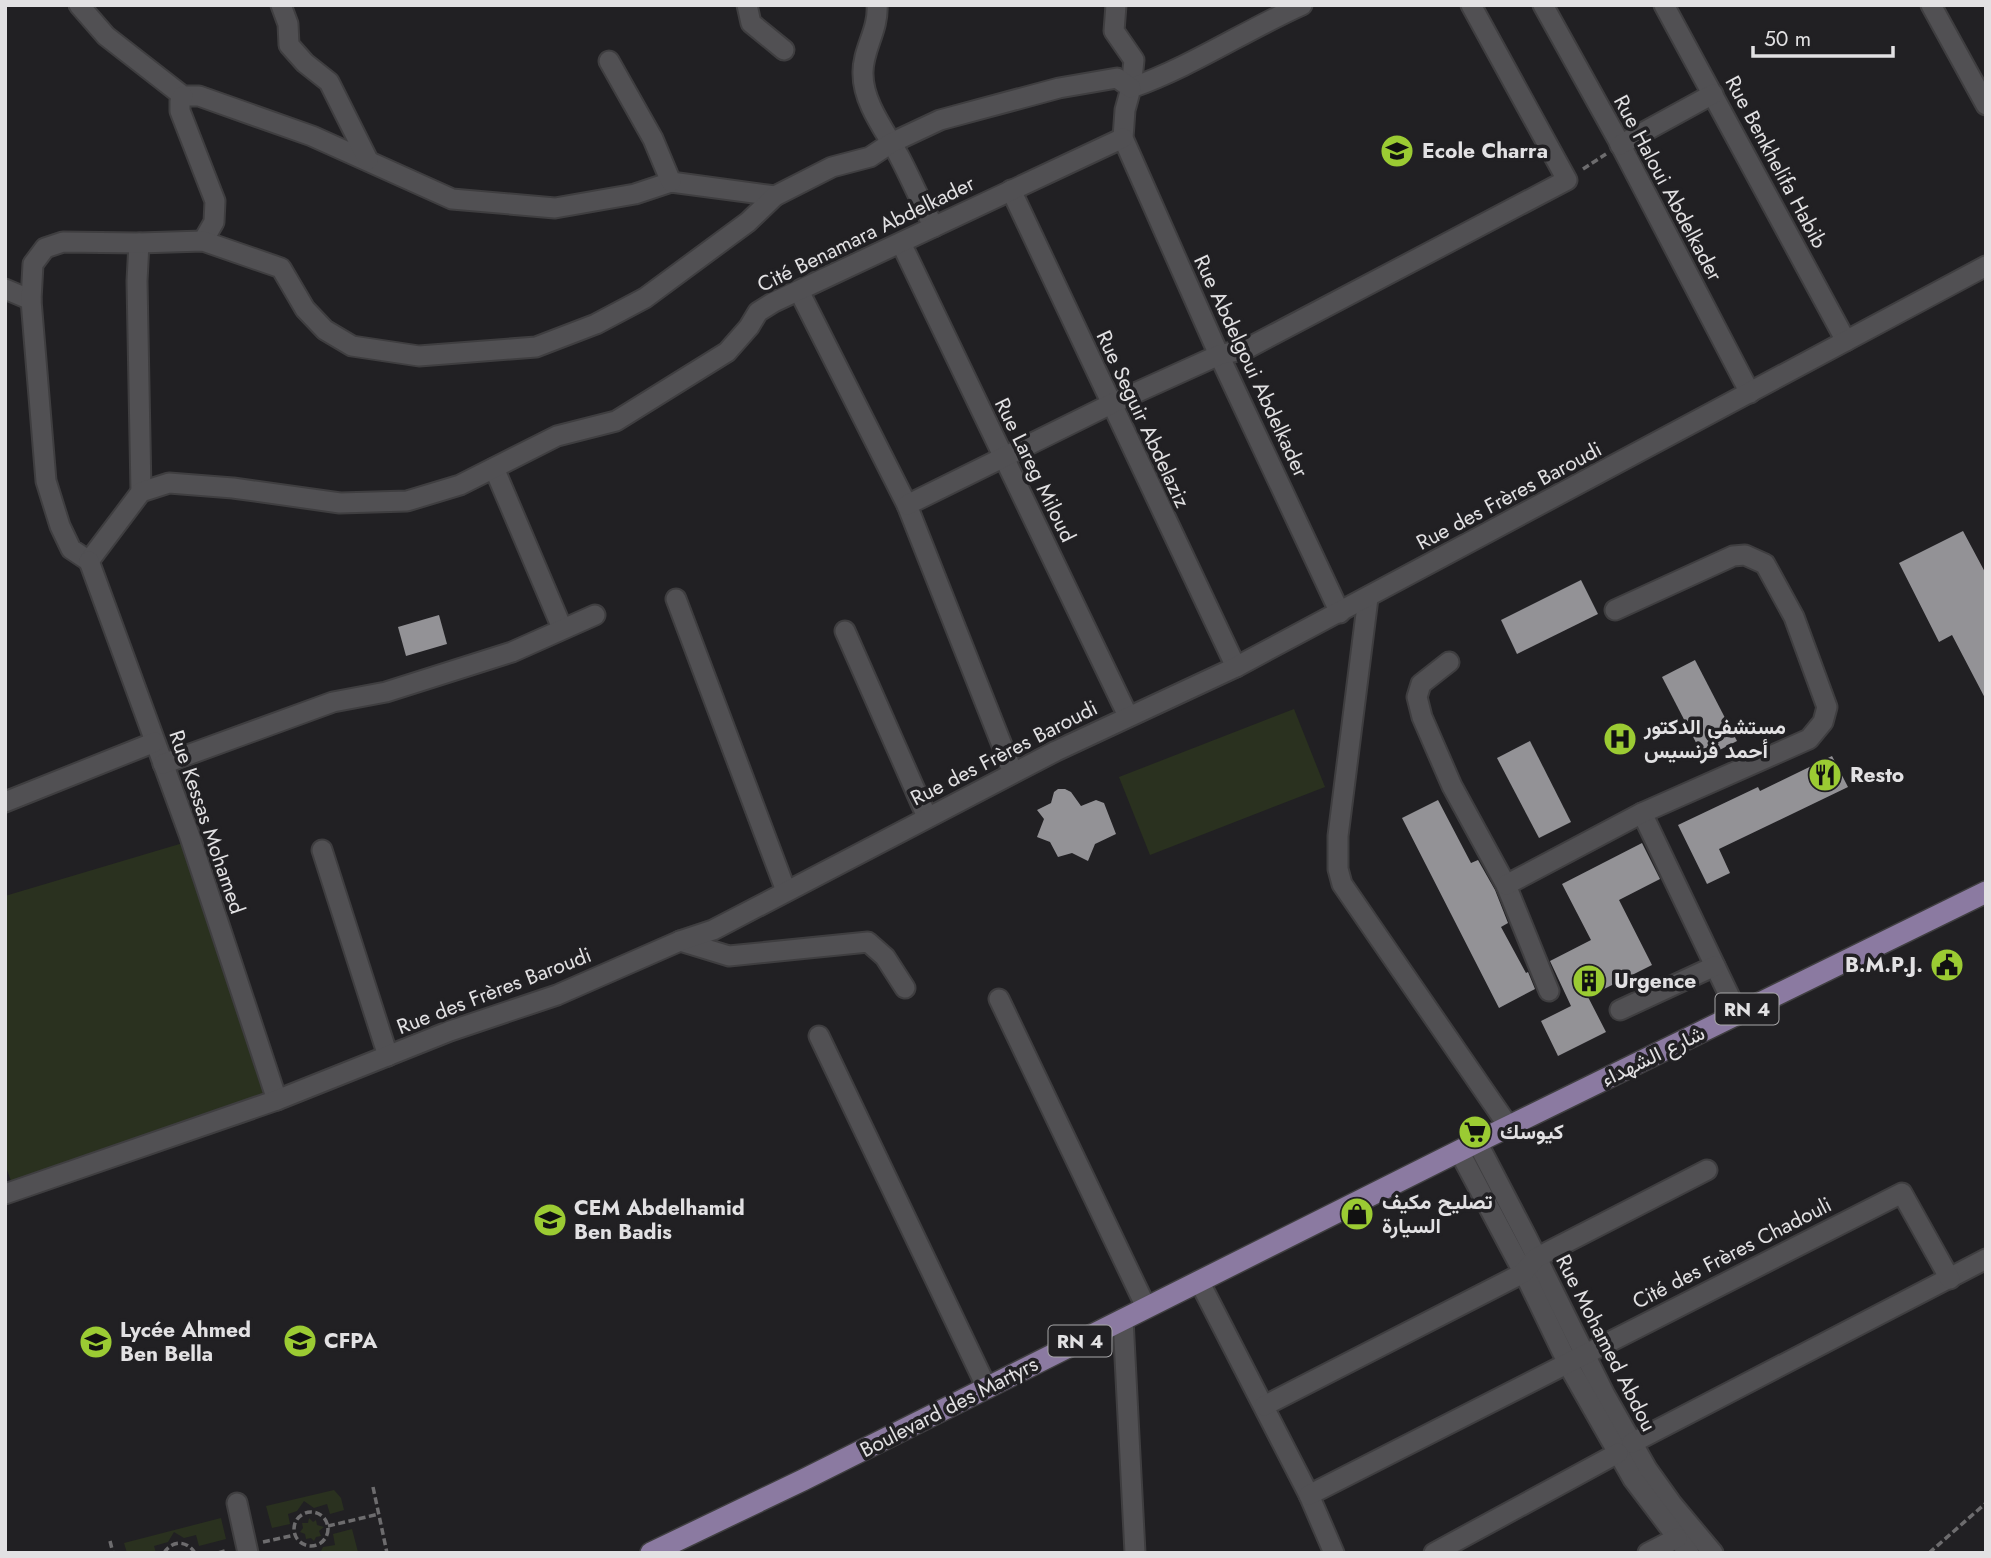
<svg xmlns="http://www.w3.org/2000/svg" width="1991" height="1558" font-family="Jost,Vazirmatn,sans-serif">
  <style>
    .green { fill: #2a311f }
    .building { fill: #939296 }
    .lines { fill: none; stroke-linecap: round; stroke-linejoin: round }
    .minor-casing { stroke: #3f3e40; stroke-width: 23 }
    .major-casing { stroke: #3f3e40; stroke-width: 24 }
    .path { stroke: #6d6c6e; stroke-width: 3.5; stroke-dasharray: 7 3.5; stroke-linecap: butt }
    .minor { stroke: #515053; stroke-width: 19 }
    .major { stroke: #8b7aa1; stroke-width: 21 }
    .labels { text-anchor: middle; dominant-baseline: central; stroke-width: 7; stroke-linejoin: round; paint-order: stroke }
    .shield { fill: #212023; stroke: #a8a7a9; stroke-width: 2 }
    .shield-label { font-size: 19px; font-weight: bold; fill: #e2e1e3 }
    .poi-label { font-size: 21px; font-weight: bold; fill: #e2e1e3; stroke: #212023; text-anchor: start }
    .street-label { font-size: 21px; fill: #e2e1e3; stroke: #212023 }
  </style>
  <rect width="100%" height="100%" fill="#212023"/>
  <g class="green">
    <path d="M1294 709 1325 787 1150 855 1119 777Z"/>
    <path d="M183 843 267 1095 11 1181 5 1164V896Z"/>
    <path d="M334 1490 341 1498 344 1510 330 1514 327 1504 314 1508 304 1501 297 1511 288 1514 290 1524 272 1528 266 1506Z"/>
    <path d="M221 1518 226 1539 199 1546 196 1535 184 1538 174 1532 168 1542 154 1546 156 1553H127L124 1543Z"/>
    <path d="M309 1518 313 1522 316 1520 317 1525 324 1527 319 1531 321 1536 316 1537 314 1541 311 1538 306 1539 305 1534 300 1532 303 1528 302 1523H308Z"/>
    <path d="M352 1529 358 1552 320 1553 323 1547 335 1545 333 1534Z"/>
  </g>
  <g class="building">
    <path d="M1963 531 1986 574V700L1952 635 1939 642 1899 563Z"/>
    <path d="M1581 580 1598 614 1517 654 1501 620Z"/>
    <path d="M439 615 447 644 406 656 398 627Z"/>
    <path d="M1695 660 1737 741 1704 758 1662 677Z"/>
    <path d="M1530 741 1571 822 1539 838 1497 758Z"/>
    <path d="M1832 756 1848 787 1719 849 1730 873 1707 884 1678 825 1758 787 1760 791Z"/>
    <path d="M1058 789H1065L1071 792 1081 806 1096 800 1104 803 1116 834 1095 844 1088 861 1072 853 1058 857 1050 842 1037 837 1044 819 1037 810 1051 803 1054 792Z"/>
    <path d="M1438 800 1471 863 1478 860 1495 890 1508 923 1501 927 1526 973 1528 972 1535 989 1499 1008 1402 818Z"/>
    <path d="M1642 843 1660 879 1619 900 1652 965 1588 997 1606 1032 1558 1056 1541 1021 1571 1006 1550 961 1591 940 1562 884Z"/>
  </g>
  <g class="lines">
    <defs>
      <g id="minor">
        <path d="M79 5 106 36 183 96H199L312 136 452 199 555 208 635 194 671 182 775 196"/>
        <path d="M281 5 288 24 289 45 305 63 329 82 368 160"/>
        <path d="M747 5 751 23 784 50"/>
        <path d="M877 5C879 30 862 50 863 74 863 104 887 133 900 158 912 181 922 205 934 227"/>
        <path d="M1116 5 1114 31 1134 60 1131 88"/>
        <path d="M1302 5C1244 31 1191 67 1131 88L1125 110 1123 138 1219 355 1340 613"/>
        <path d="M1543 5 1618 140 1750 393"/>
        <path d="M1664 5 1846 341"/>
        <path d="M1931 5 1986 105"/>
        <path d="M609 61 653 139 671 182"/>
        <path d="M183 96 180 101V111L215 201 214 222 203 241"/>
        <path d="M1620 145 1713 94"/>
        <path d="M1011 190 1236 667"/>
        <path d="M139 243 137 281 141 492"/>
        <path d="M901 243 1128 716"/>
        <path d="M5 289 31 300"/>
        <path d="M799 291 907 505 1013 773"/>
        <path d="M494 468 562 628"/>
        <path d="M907 505 1111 404 1219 355 1246 349 1567 180 1471 5"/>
        <path d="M89 561 71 549 60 526 46 481 31 300 33 264 45 248 63 242 139 243 203 241 281 268 305 309 325 330 352 346 419 356 536 347 596 324 645 298 748 222 775 196 832 167 870 157 891 143 940 120 1059 88 1117 78 1131 88"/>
        <path d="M89 561 141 492 169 483 233 488 340 503 407 501 460 485 557 436 616 421 727 352 749 327 758 312 774 302 1123 138"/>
        <path d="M89 561 189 834 277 1100"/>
        <path d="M1368 598 1338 836V869L1342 884 1509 1127"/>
        <path d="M676 599 786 891"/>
        <path d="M845 631 927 817"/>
        <path d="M1449 662 1421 684 1417 697 1422 717 1452 786 1506 885 1549 991"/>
        <path d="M163 764 333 702 386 692 512 652 595 615"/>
        <path d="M5 802 155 742"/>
        <path d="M1642 813 1738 1014"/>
        <path d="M322 850 388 1056"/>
        <path d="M1506 885 1642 813 1809 739 1823 722 1827 707 1794 617 1765 564 1745 555 1733 556 1615 610"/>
        <path d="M680 941 729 956 868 942 885 957 905 988"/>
        <path d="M999 999 1146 1307"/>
        <path d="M1620 1010 1715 966"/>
        <path d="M819 1036 987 1388"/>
        <path d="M1477 1142 1526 1236 1605 1395 1647 1469 1672 1504 1713 1553"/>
        <path d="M1459 1151 1529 1283 1571 1370 1633 1479 1689 1553"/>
        <path d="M5 1194 277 1100 450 1031 557 995 680 941 713 930 1056 751 1236 667 1986 266"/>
        <path d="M1199 1281 1309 1495 1334 1553"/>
        <path d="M1123 1319 1135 1553"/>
        <path d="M1264 1406 1523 1273 1536 1258 1707 1170"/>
        <path d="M1632 1443 1986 1259"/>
        <path d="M1309 1495 1902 1193 1950 1279"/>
        <path d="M237 1503 248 1553"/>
        <path d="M1434 1553 1618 1453"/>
        <path d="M1648 1553 1677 1538"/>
      </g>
      <path id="major" d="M651 1553 803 1480 1477 1142 1986 892"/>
    </defs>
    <use href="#minor" class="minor-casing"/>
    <use href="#major" class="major-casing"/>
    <g class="path">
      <path d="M1583 169 1606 154"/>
      <path d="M373 1487 387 1553"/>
      <circle cx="311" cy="1529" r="17"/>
      <path d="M328 1526 379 1514"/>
      <path d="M110 1541 113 1553"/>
      <path d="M263 1542 295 1535"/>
      <path d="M164 1553C172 1540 187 1540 195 1553"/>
      <path d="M218 1553 228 1550"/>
      <path d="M1929 1553 1986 1503"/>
    </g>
    <use href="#minor" class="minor"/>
    <use href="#major" class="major"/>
  </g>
  <defs>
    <symbol id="school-disc" viewBox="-11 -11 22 22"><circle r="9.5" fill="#9bcb33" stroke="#212023"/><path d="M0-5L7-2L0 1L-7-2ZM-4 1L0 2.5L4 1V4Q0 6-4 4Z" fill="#111"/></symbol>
    <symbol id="hospital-disc" viewBox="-11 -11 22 22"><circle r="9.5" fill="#9bcb33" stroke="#212023"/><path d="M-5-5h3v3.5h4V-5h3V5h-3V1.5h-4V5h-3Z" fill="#111"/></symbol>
    <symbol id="restaurant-disc" viewBox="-11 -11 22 22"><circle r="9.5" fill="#9bcb33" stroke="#212023"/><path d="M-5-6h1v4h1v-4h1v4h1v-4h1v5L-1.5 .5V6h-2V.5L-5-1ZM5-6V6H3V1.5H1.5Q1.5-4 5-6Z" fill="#111"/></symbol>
    <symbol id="civic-disc" viewBox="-11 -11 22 22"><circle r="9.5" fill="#9bcb33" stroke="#212023"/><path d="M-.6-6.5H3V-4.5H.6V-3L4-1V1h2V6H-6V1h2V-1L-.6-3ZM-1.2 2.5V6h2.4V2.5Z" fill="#111"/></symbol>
    <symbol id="building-disc" viewBox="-11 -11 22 22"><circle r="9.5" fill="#9bcb33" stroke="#212023"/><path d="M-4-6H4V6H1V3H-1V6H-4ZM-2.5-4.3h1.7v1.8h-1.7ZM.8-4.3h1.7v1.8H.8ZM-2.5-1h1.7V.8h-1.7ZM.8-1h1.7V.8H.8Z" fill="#111"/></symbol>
    <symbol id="supermarket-disc" viewBox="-11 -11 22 22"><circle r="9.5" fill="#9bcb33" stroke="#212023"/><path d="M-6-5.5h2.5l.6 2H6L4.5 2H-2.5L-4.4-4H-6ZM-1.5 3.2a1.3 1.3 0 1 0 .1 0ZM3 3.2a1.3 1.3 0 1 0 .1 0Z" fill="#111"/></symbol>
    <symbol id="shop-disc" viewBox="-11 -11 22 22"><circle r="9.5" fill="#9bcb33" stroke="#212023"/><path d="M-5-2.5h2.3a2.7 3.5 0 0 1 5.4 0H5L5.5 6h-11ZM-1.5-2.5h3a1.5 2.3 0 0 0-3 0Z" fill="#111"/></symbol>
    <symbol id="university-disc" viewBox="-11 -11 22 22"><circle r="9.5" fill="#9bcb33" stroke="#212023"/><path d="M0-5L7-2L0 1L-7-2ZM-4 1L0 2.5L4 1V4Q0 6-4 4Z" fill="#111"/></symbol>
  </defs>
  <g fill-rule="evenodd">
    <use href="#school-disc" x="1378" y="132" width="38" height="38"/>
    <use href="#hospital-disc" x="1601" y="720" width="38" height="38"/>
    <use href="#restaurant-disc" x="1806" y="756" width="38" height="38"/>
    <use href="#civic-disc" x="1928" y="946" width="38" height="38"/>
    <use href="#building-disc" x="1570" y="962" width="38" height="38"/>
    <use href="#supermarket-disc" x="1456" y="1113" width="38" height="38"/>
    <use href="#shop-disc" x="1338" y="1195" width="38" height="38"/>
    <use href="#school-disc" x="531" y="1201" width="38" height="38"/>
    <use href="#university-disc" x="281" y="1322" width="38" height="38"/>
    <use href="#school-disc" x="77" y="1323" width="38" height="38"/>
  </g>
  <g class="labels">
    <g class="shield">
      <rect x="1715.5" y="993.5" width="63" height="31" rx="5"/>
      <rect x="1048.5" y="1325.5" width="63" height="31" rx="5"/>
    </g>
    <g class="shield-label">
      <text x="1747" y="1009">RN 4</text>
      <text x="1080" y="1341">RN 4</text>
    </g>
    <g class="poi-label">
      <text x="1422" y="151">Ecole Charra</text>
      <text x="1644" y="727">مستشفى الدكتور<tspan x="1644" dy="24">أحمد فرنسيس</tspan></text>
      <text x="1850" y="775">Resto</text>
      <text x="1923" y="965" text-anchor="end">B.M.P.J.</text>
      <text x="1614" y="981">Urgence</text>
      <text x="1500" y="1132">كيوسك</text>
      <text x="1382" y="1202">تصليح مكيف<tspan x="1382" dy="24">السيارة</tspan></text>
      <text x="574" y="1208">CEM Abdelhamid<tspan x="574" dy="24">Ben Badis</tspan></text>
      <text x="120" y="1330">Lycée Ahmed<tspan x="120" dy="24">Ben Bella</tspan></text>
      <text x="324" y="1341">CFPA</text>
    </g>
    <g class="street-label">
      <text transform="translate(1776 162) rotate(62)">Rue Benkhelifa Habib</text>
      <text transform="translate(1668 188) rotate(62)">Rue Haloui Abdelkader</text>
      <text transform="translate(866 234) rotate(-26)">Cité Benamara Abdelkader</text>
      <text transform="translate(1251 366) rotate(65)">Rue Abdelgoui Abdelkader</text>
      <text transform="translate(1143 419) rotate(65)">Rue Seguir Abdelaziz</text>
      <text transform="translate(1035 470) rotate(64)">Rue Lareg Miloud</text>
      <text transform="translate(1509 496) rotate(-28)">Rue des Frères Baroudi</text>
      <text transform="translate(1004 753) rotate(-27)">Rue des Frères Baroudi</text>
      <text transform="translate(207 822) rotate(71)">Rue Kessas Mohamed</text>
      <text transform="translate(494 991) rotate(-21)">Rue des Frères Baroudi</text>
      <text transform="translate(1653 1056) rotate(-26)">شارع الشهداء</text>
      <text transform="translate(1732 1253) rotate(-27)">Cité des Frères Chadouli</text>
      <text transform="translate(1606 1343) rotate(63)">Rue Mohamed Abdou</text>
      <text transform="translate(949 1407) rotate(-27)">Boulevard des Martyrs</text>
    </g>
  </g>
  <rect width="1991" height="1558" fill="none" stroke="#e2e1e3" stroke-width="14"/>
  <path d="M1753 46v10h140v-10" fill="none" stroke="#e2e1e3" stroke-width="3.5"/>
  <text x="1764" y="46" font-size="21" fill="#e2e1e3" stroke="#212023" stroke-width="5" paint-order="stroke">50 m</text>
</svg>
